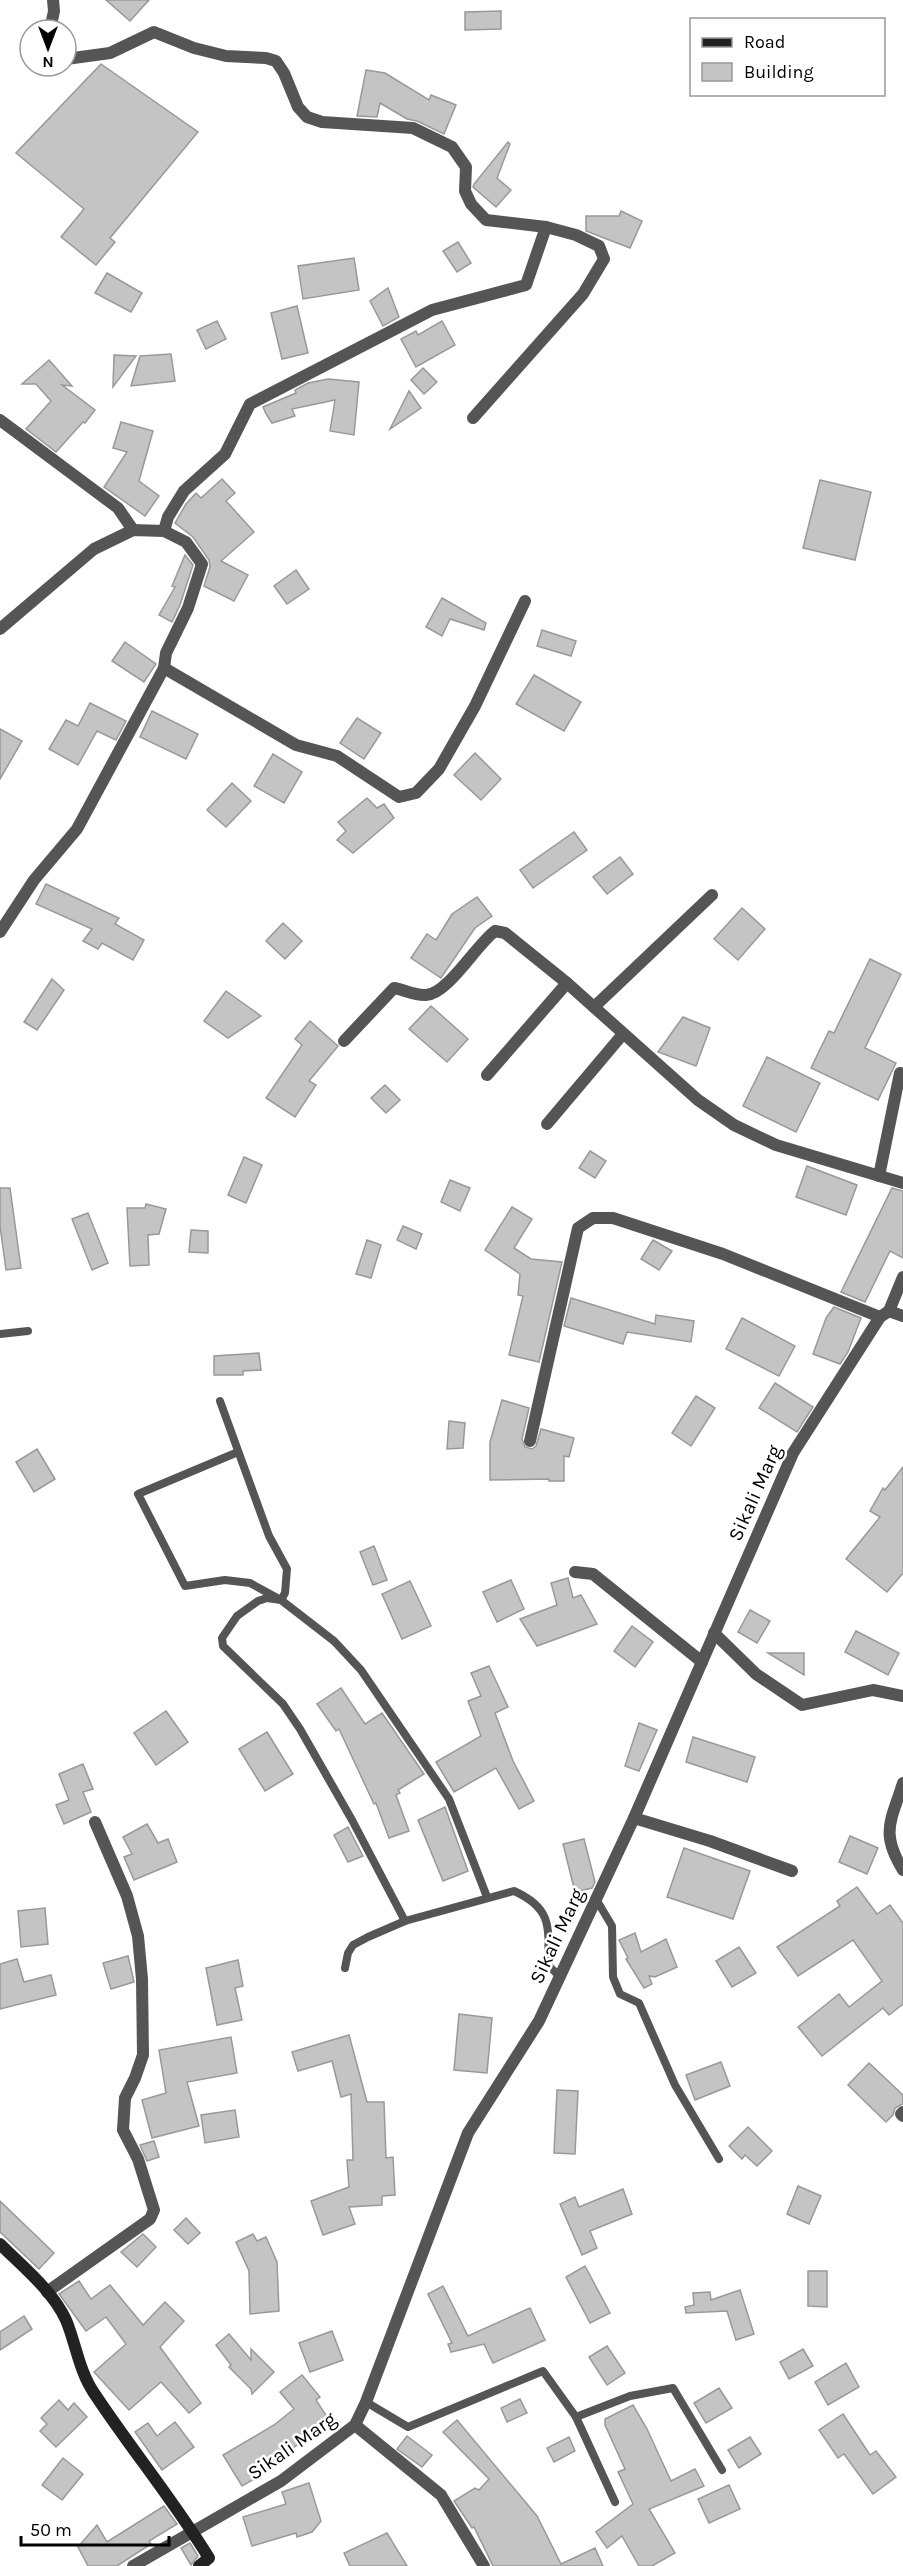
<svg xmlns="http://www.w3.org/2000/svg" width="903" height="2566" font-family="Karla,sans-serif">
  <style>
    .building { fill: #c4c4c4; stroke: #999; stroke-width: 1.5 }
    .lines { fill: none; stroke-linecap: round; stroke-linejoin: round }
    .lane { stroke: #555; stroke-width: 8 }
    .street { stroke: #555; stroke-width: 12 }
    .secondary { stroke: #222; stroke-width: 12 }
    .labels { text-anchor: middle; dominant-baseline: central; stroke-width: 5; stroke-linejoin: round; paint-order: stroke }
    .street-label { font-size: 20px; fill: #000; stroke: #fff }
  </style>
  <rect width="100%" height="100%" fill="#fff"/>
  <g class="building">
    <path d="M106 0H149L130 21Z"/>
    <path d="M501 11V29L465 30V12Z"/>
    <path d="M101 64 198 132 110 238 115 242 96 265 61 237 84 209 16 153Z"/>
    <path d="M366 70 385 73 429 100 431 95 456 105 444 134 417 121 407 119 380 103 377 117 357 116Z"/>
    <path d="M508 142 510 144 497 178 511 190 496 207 473 187 474 184Z"/>
    <path d="M621 211 642 221 630 248 586 231V216H619Z"/>
    <path d="M458 242 471 263 457 272 443 251Z"/>
    <path d="M354 258 359 290 303 299 298 266Z"/>
    <path d="M107 273 142 293 131 312 95 293Z"/>
    <path d="M388 288 399 317 383 326 370 301Z"/>
    <path d="M297 306 308 353 282 359 271 313Z"/>
    <path d="M217 321 226 339 206 349 197 330Z"/>
    <path d="M442 321 455 345 416 367 401 339 416 331 418 335Z"/>
    <path d="M171 354 175 381 131 386 140 356Z"/>
    <path d="M114 355 136 356 113 387Z"/>
    <path d="M49 360 72 386 62 385 95 410 85 423 83 422 56 452 26 429 51 401 36 384H22Z"/>
    <path d="M423 368 437 382 424 394 411 380Z"/>
    <path d="M328 379 359 382 354 435 330 431 335 400 292 409 295 416 272 423 266 414 263 407 296 393 295 390 308 383Z"/>
    <path d="M409 391 421 408 390 429Z"/>
    <path d="M121 422 153 431 139 481 159 496 145 516 104 487 127 452 113 448Z"/>
    <path d="M222 479 235 493 226 501 254 532 221 561 248 575 234 601 204 586 210 567 209 560 193 537 175 523 186 504 196 493 201 498Z"/>
    <path d="M820 480 871 492 855 560 803 548Z"/>
    <path d="M185 555 193 565 180 605 172 622 159 615 175 587 172 586Z"/>
    <path d="M296 570 309 589 287 604 274 586Z"/>
    <path d="M442 598 486 623 484 630 450 619 442 636 426 627Z"/>
    <path d="M542 630 576 641 571 656 537 646Z"/>
    <path d="M125 642 156 664 144 682 112 661Z"/>
    <path d="M534 675 581 702 564 731 516 704Z"/>
    <path d="M90 703 126 721 116 740 97 731 78 765 49 749 66 720 78 726Z"/>
    <path d="M152 711 198 734 186 759 140 737Z"/>
    <path d="M357 718 381 733 364 759 340 743Z"/>
    <path d="M0 729 22 741 0 779Z"/>
    <path d="M475 753 501 779 481 800 454 775Z"/>
    <path d="M273 754 302 772 284 803 254 786Z"/>
    <path d="M232 783 251 801 226 827 207 810Z"/>
    <path d="M367 798 377 808 384 804 394 818 353 853 337 840 346 831 338 822Z"/>
    <path d="M574 832 587 850 533 888 520 870Z"/>
    <path d="M620 857 633 874 607 894 593 877Z"/>
    <path d="M46 884 119 918 115 924 144 940 133 960 102 943 98 949 83 941 92 929 36 904Z"/>
    <path d="M477 897 492 916 475 928 441 978 411 958 427 934 436 940 452 914Z"/>
    <path d="M742 908 765 929 738 960 714 939Z"/>
    <path d="M283 923 302 941 285 959 266 941Z"/>
    <path d="M870 959 901 974 865 1048 896 1063 878 1100 811 1068 829 1031 834 1033Z"/>
    <path d="M52 979 64 990 37 1030 24 1022Z"/>
    <path d="M226 991 261 1016 228 1038 204 1021Z"/>
    <path d="M431 1006 468 1039 447 1062 409 1029Z"/>
    <path d="M683 1017 710 1028 696 1066 658 1052Z"/>
    <path d="M310 1021 338 1046 309 1081 316 1085 295 1117 266 1098 302 1045 295 1039Z"/>
    <path d="M767 1057 820 1083 796 1132 743 1106Z"/>
    <path d="M385 1085 400 1100 386 1113 371 1098Z"/>
    <path d="M590 1151 606 1161 595 1178 579 1168Z"/>
    <path d="M244 1157 262 1165 246 1203 228 1195Z"/>
    <path d="M807 1166 857 1185 846 1215 796 1197Z"/>
    <path d="M450 1180 470 1188 460 1211 441 1202Z"/>
    <path d="M0 1188H10L21 1268 6 1270 0 1226Z"/>
    <path d="M892 1188 903 1191V1258L890 1251 865 1302 841 1292Z"/>
    <path d="M146 1204 166 1209 159 1234 148 1235 149 1265 130 1266 127 1208H145Z"/>
    <path d="M512 1207 532 1219 514 1248 531 1259 562 1262 539 1362 509 1355 523 1296 518 1295 520 1274 485 1250Z"/>
    <path d="M88 1213 108 1263 92 1270 72 1219Z"/>
    <path d="M403 1226 422 1234 416 1249 397 1240Z"/>
    <path d="M191 1230 208 1231V1253L189 1252Z"/>
    <path d="M367 1240 381 1245 371 1278 356 1274Z"/>
    <path d="M653 1240 672 1251 659 1270 641 1259Z"/>
    <path d="M571 1298 655 1324 656 1315 694 1321 691 1342 627 1332 623 1344 564 1326Z"/>
    <path d="M834 1307 861 1318 848 1352 840 1364 813 1354 826 1318Z"/>
    <path d="M742 1318 795 1346 779 1376 726 1349Z"/>
    <path d="M259 1353 261 1370 243 1371V1375H214V1356Z"/>
    <path d="M775 1383 813 1407 797 1432 759 1408Z"/>
    <path d="M696 1396 715 1408 691 1446 672 1433Z"/>
    <path d="M502 1400 529 1408 522 1439 525 1447 532 1449 536 1446 541 1429 574 1438 569 1457 564 1456V1481H549V1479L490 1480V1442Z"/>
    <path d="M449 1421 465 1423 463 1448 447 1449Z"/>
    <path d="M37 1449 55 1479 34 1492 16 1462Z"/>
    <path d="M903 1467V1573L887 1592 846 1559 880 1517 870 1511 883 1488 885 1490Z"/>
    <path d="M374 1546 387 1580 373 1585 360 1552Z"/>
    <path d="M568 1578 573 1598 581 1595 597 1624 537 1646 520 1619 557 1605 551 1583Z"/>
    <path d="M511 1580 524 1609 497 1622 483 1592Z"/>
    <path d="M410 1581 431 1626 402 1639 382 1594Z"/>
    <path d="M750 1610 770 1621 757 1643 738 1632Z"/>
    <path d="M632 1626 653 1642 635 1667 614 1651Z"/>
    <path d="M856 1631 899 1653 888 1675 845 1652Z"/>
    <path d="M768 1653H804V1675Z"/>
    <path d="M489 1666 508 1707 495 1713 513 1761 534 1801 519 1809 496 1768 454 1792 436 1762 481 1736 468 1701 481 1696 471 1673Z"/>
    <path d="M341 1688 365 1724 382 1713 424 1774 398 1790 400 1793 396 1795 409 1831 389 1838 376 1803 374 1804 339 1729 336 1731 317 1704Z"/>
    <path d="M166 1711 188 1742 156 1765 134 1733Z"/>
    <path d="M639 1723 657 1730 639 1771 625 1766Z"/>
    <path d="M267 1732 293 1774 265 1791 239 1749Z"/>
    <path d="M693 1737 755 1757 747 1782 686 1762Z"/>
    <path d="M83 1764 93 1789 83 1792 91 1812 64 1824 56 1805 69 1800 59 1774Z"/>
    <path d="M445 1807 468 1871 443 1881 418 1820Z"/>
    <path d="M147 1824 158 1843 168 1839 177 1862 134 1880 124 1857 132 1854 123 1837Z"/>
    <path d="M348 1827 363 1856 348 1862 334 1835Z"/>
    <path d="M850 1836 878 1848 867 1874 839 1862Z"/>
    <path d="M584 1839 595 1882 592 1888 575 1892 563 1844Z"/>
    <path d="M684 1848 750 1871 733 1919 667 1897Z"/>
    <path d="M857 1887 877 1914 890 1905 903 1923V2004L889 2015 883 2008 822 2056 798 2027 839 1994 849 2007 882 1981 853 1940 798 1976 777 1947 840 1906 837 1901Z"/>
    <path d="M45 1908 48 1944 21 1947 18 1911Z"/>
    <path d="M635 1933 641 1952 666 1939 677 1967 655 1977 649 1976 652 1984 644 1988 626 1959 628 1958 619 1940Z"/>
    <path d="M739 1947 756 1973 732 1987 716 1961Z"/>
    <path d="M128 1956 134 1982 111 1989 103 1963Z"/>
    <path d="M17 1959 24 1982 51 1975 56 1995 0 2009V1964Z"/>
    <path d="M238 1960 243 1986 235 1988 242 2020 217 2025 206 1968Z"/>
    <path d="M459 2014 492 2018 487 2073 454 2070Z"/>
    <path d="M349 2035 367 2102H384L386 2158 393 2157 395 2195 382 2196V2205L349 2207 355 2224 323 2235 311 2201 349 2187 347 2160H353L351 2094 341 2097 332 2061 298 2071 292 2052Z"/>
    <path d="M231 2037 237 2073 187 2082 199 2126 152 2138 142 2100 166 2093 159 2050Z"/>
    <path d="M721 2062 730 2086 695 2100 686 2075Z"/>
    <path d="M869 2063 903 2095V2104L895 2108 893 2115 886 2122 848 2085Z"/>
    <path d="M557 2090 578 2091 575 2154 554 2153Z"/>
    <path d="M235 2110 239 2137 205 2143 201 2115Z"/>
    <path d="M748 2127 772 2151 757 2166 745 2155 742 2159 729 2146Z"/>
    <path d="M154 2141 159 2157 147 2161 140 2145Z"/>
    <path d="M798 2186 821 2196 809 2224 787 2214Z"/>
    <path d="M623 2189 632 2214 590 2231 597 2248 582 2255 560 2204 575 2197 579 2207Z"/>
    <path d="M0 2201 54 2253 39 2269 0 2232Z"/>
    <path d="M186 2218 200 2233 188 2244 174 2230Z"/>
    <path d="M143 2234 156 2247 137 2267 121 2252Z"/>
    <path d="M253 2234 257 2241 266 2237 277 2262 279 2311 250 2314 249 2271 236 2242Z"/>
    <path d="M585 2266 610 2313 590 2323 566 2277Z"/>
    <path d="M808 2271H827V2307L808 2306Z"/>
    <path d="M79 2281 91 2299 110 2285 143 2325 165 2302 184 2321 160 2347 201 2403 189 2413 161 2382 129 2410 94 2372 126 2344 106 2317 86 2331 59 2294Z"/>
    <path d="M443 2286 468 2336 530 2308 545 2340 493 2363 484 2344 451 2352 448 2344 452 2343 428 2294Z"/>
    <path d="M740 2290 754 2334 736 2340 727 2311 686 2313 685 2307 694 2305 693 2293 710 2292 711 2300Z"/>
    <path d="M24 2316 32 2329 0 2350V2332Z"/>
    <path d="M332 2331 343 2360 310 2372 299 2343Z"/>
    <path d="M229 2334 251 2360V2349L274 2372 252 2394 251 2389 229 2367 231 2365 216 2345Z"/>
    <path d="M607 2346 625 2373 607 2385 589 2357Z"/>
    <path d="M803 2349 813 2366 789 2379 780 2362Z"/>
    <path d="M846 2363 859 2387 828 2405 815 2382Z"/>
    <path d="M302 2375 320 2397 316 2400 329 2420 306 2434 308 2436 281 2458 283 2462 242 2486 223 2455 274 2425 294 2409 280 2392Z"/>
    <path d="M719 2388 732 2408 706 2423 694 2403Z"/>
    <path d="M520 2399 527 2413 507 2422 501 2408Z"/>
    <path d="M59 2400 68 2410 74 2403 87 2417 56 2447 40 2431 47 2424 41 2418Z"/>
    <path d="M633 2405 647 2429 671 2481 695 2469 704 2486 649 2509 675 2553 652 2566H639L622 2536 607 2548 596 2532 633 2504 618 2472 625 2469 605 2425V2419Z"/>
    <path d="M843 2414 870 2455 876 2451 896 2477 873 2494 844 2454 838 2458 819 2430Z"/>
    <path d="M457 2420 537 2516 561 2564 595 2548 603 2566H493L474 2527 472 2528 454 2501 475 2488 479 2490 489 2479 443 2432Z"/>
    <path d="M175 2422 194 2447 162 2470 135 2432 148 2423 157 2436Z"/>
    <path d="M407 2436 432 2455 422 2467 397 2449Z"/>
    <path d="M569 2437 575 2451 554 2462 547 2448Z"/>
    <path d="M750 2437 761 2454 739 2468 728 2450Z"/>
    <path d="M63 2458 83 2474 62 2500 42 2485Z"/>
    <path d="M309 2483 321 2521 312 2532 297 2537 296 2533 252 2546 243 2517 286 2504 282 2492Z"/>
    <path d="M729 2485 740 2509 709 2523 698 2499Z"/>
    <path d="M164 2506 177 2524 149 2541 151 2544 117 2566H88L78 2547 97 2525 107 2542Z"/>
    <path d="M387 2533 407 2566H350L344 2553Z"/>
    <path d="M190 2543 198 2556 191 2565 181 2548Z"/>
  </g>
  <g class="lines">
    <g class="lane">
      <path d="M0 1334 28 1331"/>
      <path d="M220 1401 269 1536 287 1569 285 1593 281 1600 250 1583 225 1580 185 1586 138 1494 238 1452"/>
      <path d="M596 1899 612 1926 613 1977 620 1994 639 2003 675 2085 719 2159"/>
      <path d="M405 1921 352 1820 300 1729 283 1704 223 1646 222 1638 237 1616 258 1601 267 1598 281 1600 334 1641 361 1670 449 1799 487 1897"/>
      <path d="M345 1968 348 1953 353 1945 368 1937 405 1921 514 1891C552 1908 549 1927 548 1965L560 1977"/>
      <path d="M366 2402 408 2427 543 2371 576 2417 615 2502"/>
      <path d="M576 2417 630 2396 673 2388 722 2470"/>
    </g>
    <g class="street">
      <path d="M50 30 54 11 53 0"/>
      <path d="M66 59 110 53 154 32 194 48 226 56 266 58 276 61 284 73 298 107 307 117 322 122 413 128 452 147 466 167 465 191 471 204 486 220 546 227 576 235 599 246 604 259 583 294 473 418"/>
      <path d="M0 420 118 508 133 530"/>
      <path d="M0 629 94 549 133 530 164 531 168 517 184 491 225 454 250 404 432 310 526 285 546 227"/>
      <path d="M164 668 296 745 337 756 399 797 416 793 439 769 475 706 525 601"/>
      <path d="M0 932 34 880 77 829 164 668 166 653 188 608 202 564 186 542 164 531"/>
      <path d="M594 1007 712 895"/>
      <path d="M344 1041 394 988C405 990 415 996 426 995 448 994 476 945 495 931L505 933 567 983 698 1100 734 1125 776 1145 903 1183"/>
      <path d="M487 1075 567 983"/>
      <path d="M547 1124 623 1034"/>
      <path d="M879 1176 900 1073"/>
      <path d="M889 1311 903 1316"/>
      <path d="M530 1441 578 1228 593 1218H613L723 1254 880 1317"/>
      <path d="M575 1572 593 1574 702 1662"/>
      <path d="M714 1633 756 1674 802 1705 873 1690 903 1696"/>
      <path d="M903 1783C891 1821 880 1833 903 1870"/>
      <path d="M634 1818 710 1841 792 1871"/>
      <path d="M903 2112 901 2114 903 2116"/>
      <path d="M47 2292 150 2219 154 2210 138 2159 123 2130 125 2098 135 2078 143 2055 142 1979 138 1936 127 1896 95 1822"/>
      <path d="M355 2425 441 2495 484 2566"/>
      <path d="M133 2566 281 2481 355 2425 366 2402 468 2133 539 2021 634 1818 793 1453 880 1317 889 1311 903 1277"/>
    </g>
    <path class="secondary" d="M0 2244C23 2267 52 2290 66 2320 76 2344 79 2371 94 2393 131 2449 174 2501 209 2558L199 2566"/>
  </g>
  <g class="labels">
    <g class="street-label">
      <text transform="translate(755 1493) rotate(-66)">Sikali Marg</text>
      <text transform="translate(557 1936) rotate(-65)">Sikali Marg</text>
      <text transform="translate(292 2446) rotate(-35)">Sikali Marg</text>
    </g>
  </g>
  <rect x="690" y="18" width="195" height="78" fill="#ffffff" stroke="#999999" stroke-width="1.5"/>
  <rect x="702" y="38" width="30" height="9" fill="#222222" stroke="#999999" stroke-width="1.5"/>
  <text x="744" y="48" font-size="18" fill="#000000">Road</text>
  <rect x="702" y="63" width="30" height="18" fill="#c4c4c4" stroke="#999999" stroke-width="1.5"/>
  <text x="744" y="78" font-size="18" fill="#000000">Building</text>
  <g transform="translate(48 48) rotate(180)"><circle r="28" fill="#ffffff" stroke="#999999" stroke-width="1.5"/>
  <path d="M0-4.5L10 22L0 15L-10 22Z" fill="#000000"/>
  <text y="-9" font-size="16" font-weight="bold" text-anchor="middle" fill="#000000">N</text>
  </g>
  <path d="M21 2536v9h148v-9" fill="none" stroke="#000000" stroke-width="3"/>
  <text x="30" y="2536" font-size="18" fill="#000000" stroke="#ffffff" stroke-width="4.5" paint-order="stroke">50 m</text>
</svg>
